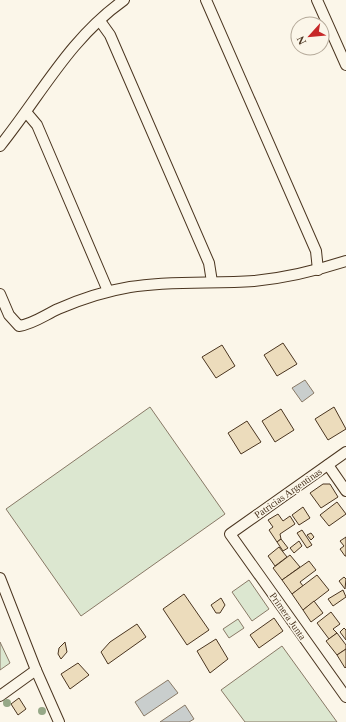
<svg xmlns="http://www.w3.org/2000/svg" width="346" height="722" font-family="'Times New Roman',serif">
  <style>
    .green { fill: #dce7d0; stroke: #887966 }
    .water { fill: #c9cecd; stroke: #887966 }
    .building { fill: #ecdcbc; stroke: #4a3520 }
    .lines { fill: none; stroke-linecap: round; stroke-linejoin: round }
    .street-casing { stroke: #4a3520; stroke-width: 12 }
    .street { stroke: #fbf6e9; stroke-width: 10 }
    .tree { fill: #96a887 }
    .labels { text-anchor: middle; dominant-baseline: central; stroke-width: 3; stroke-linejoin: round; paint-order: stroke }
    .street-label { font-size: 10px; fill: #4a3520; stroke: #fbf6e9 }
  </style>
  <rect width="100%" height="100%" fill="#fbf6e9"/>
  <g class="green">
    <path d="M150 407 225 514 81 616 6 509Z"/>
    <path d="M249 580 269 609 252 621 232 592Z"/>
    <path d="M238 619 244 628 229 638 223 629Z"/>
    <path d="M0 642 10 663 0 670Z"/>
    <path d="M282 646 337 722H245L221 690Z"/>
  </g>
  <g class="water">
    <path d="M305 380 314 393 302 402 292 388Z"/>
    <path d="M168 680 178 693 144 716 135 702Z"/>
    <path d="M185 705 194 719 189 722H160Z"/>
  </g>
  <g class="building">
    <path d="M283 343 297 364 277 376 264 355Z"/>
    <path d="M222 345 235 366 216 378 202 357Z"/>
    <path d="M334 407 346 429 328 440 315 419Z"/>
    <path d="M281 409 294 430 275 442 262 421Z"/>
    <path d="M247 421 261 442 241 454 228 433Z"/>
    <path d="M323 484H330L338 497 321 508 310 493Z"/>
    <path d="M337 502 346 514 329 526 320 515Z"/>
    <path d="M303 507 310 518 299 525 292 515Z"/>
    <path d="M278 514 283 521 290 516 295 524 280 534 281 539 277 542 269 530 273 527 268 520Z"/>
    <path d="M302 530 312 545 307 548 297 533Z"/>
    <path d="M311 533 314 537 311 540 307 535Z"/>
    <path d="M346 537V556H345L340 549 344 546 340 541Z"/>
    <path d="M281 539 288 548 283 551 277 542Z"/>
    <path d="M299 541 302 546 294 553 290 548Z"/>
    <path d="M279 547 287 557 275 566 268 556Z"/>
    <path d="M290 555 300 567 282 580 273 568Z"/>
    <path d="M309 561 316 570 300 582 303 586 292 594 282 580Z"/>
    <path d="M317 575 329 590 303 610 292 594Z"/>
    <path d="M344 577 346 579 345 589 339 581Z"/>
    <path d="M343 590 346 597 333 606 328 599Z"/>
    <path d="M184 594 209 630 187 645 163 609Z"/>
    <path d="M221 598 225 605 220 613H216L211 605Z"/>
    <path d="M314 601 323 613 311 622 303 610Z"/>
    <path d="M331 612 340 624 333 629 337 633 329 639 317 623Z"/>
    <path d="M274 618 283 631 259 648 250 635Z"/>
    <path d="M137 624 146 637 108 664 101 652 110 642Z"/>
    <path d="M344 628 346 630V640L340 632Z"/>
    <path d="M337 633 346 645V649L337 655 326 641Z"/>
    <path d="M216 639 228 659 210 673 197 651Z"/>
    <path d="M65 642 67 652 61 659 58 654 59 648Z"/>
    <path d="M346 649V667L345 668 337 655Z"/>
    <path d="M78 663 89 675 70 689 61 674Z"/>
    <path d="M19 698 26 709 18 715 11 704Z"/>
  </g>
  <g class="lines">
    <defs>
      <g id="street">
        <path d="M206 0 316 251 318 270"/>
        <path d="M317 0 346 65"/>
        <path d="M100 21 110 35 209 263 212 282"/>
        <path d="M26 112 37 125 108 291"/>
        <path d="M0 146C41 95 69 39 124 0"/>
        <path d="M0 294 9 315 19 326C33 324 45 315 58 309 81 299 106 291 130 287 172 280 213 284 254 281 286 278 315 271 346 261"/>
        <path d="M346 452 230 534 346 697"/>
        <path d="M328 465 346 491"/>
        <path d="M0 578 36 670 59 722"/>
        <path d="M0 696 36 670"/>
      </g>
    </defs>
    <use href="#street" class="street-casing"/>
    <use href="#street" class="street"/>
  </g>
  <g class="tree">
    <circle cx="7" cy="703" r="4"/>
    <circle cx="42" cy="711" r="4"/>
  </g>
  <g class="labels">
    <g class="street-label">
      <text transform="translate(288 493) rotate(-35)">Patricias Argentinas</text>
      <text transform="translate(288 616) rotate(55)">Primera Junta</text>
    </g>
  </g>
  <g transform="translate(310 36) rotate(243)"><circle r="19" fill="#fbf6e9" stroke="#b4a999"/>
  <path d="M0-3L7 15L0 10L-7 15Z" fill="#c62828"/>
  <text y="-6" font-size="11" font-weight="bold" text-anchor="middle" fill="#4a3520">N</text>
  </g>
</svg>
